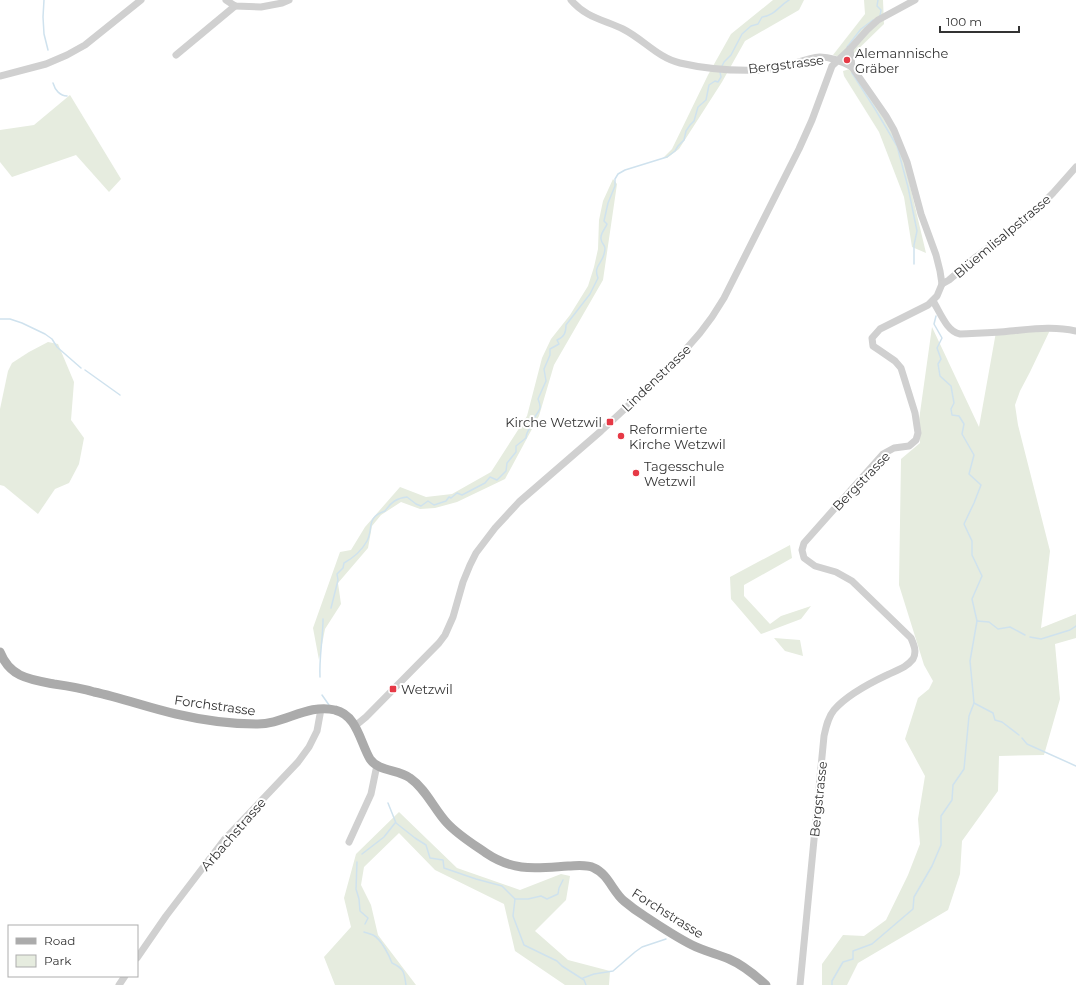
<svg xmlns="http://www.w3.org/2000/svg" width="1076" height="985" font-family="Montserrat,sans-serif">
  <style>
    .green { fill: #e6ecdf }
    .lines { fill: none; stroke-linecap: round; stroke-linejoin: round }
    .stream { stroke: #cfe2ee; stroke-width: 1.5 }
    .minor { stroke: #d0d0d0; stroke-width: 7 }
    .major { stroke: #ababab; stroke-width: 9 }
    .poi-dot { fill: #e63946; stroke: #fff; stroke-width: 1.5 }
    .labels { text-anchor: middle; dominant-baseline: central; stroke-width: 4; stroke-linejoin: round; paint-order: stroke }
    .poi-label { font-size: 13px; fill: #333; stroke: #fff; text-anchor: start }
    .street-label { font-size: 13px; fill: #333; stroke: #fff }
  </style>
  <rect width="100%" height="100%" fill="#fff"/>
  <g class="green">
    <path d="M773 0H804L799 10 745 41 722 82 679 149 667 158H663L672 149 708 75 731 34Z"/>
    <path d="M864 0H883L884 24 848 59 833 55 865 14Z"/>
    <path d="M853 68 886 116 903 156 926 253 912 247 904 197 879 132 844 76 843 71Z"/>
    <path d="M70 95 121 179 109 192 76 155 12 177 0 162V130L34 125Z"/>
    <path d="M613 179 617 184 603 280 554 365 539 416 505 479 457 502 435 508 420 509 401 502 381 515 372 526 368 548 338 583 341 604 325 629 319 660 313 628 340 552 351 550 365 527 400 487 426 497 452 494 491 472 527 416 542 358 551 339 570 315 588 286 594 267 598 249 599 220 603 201Z"/>
    <path d="M932 327 979 427 996 332 1051 328 1030 372 1020 391 1015 405 1018 425 1050 551 1041 628 1076 614V638L1055 644 1060 699 1044 755 999 756 998 791 962 841 960 874 948 910 858 963 847 985H822V964L843 935 864 936 886 920 908 875 920 844 918 819 925 776 905 739 918 698 929 689 933 681 924 665 899 585 901 459 920 443 919 420Z"/>
    <path d="M48 342 58 344 74 382 71 420 84 438 79 464 69 483 55 489 38 514 4 486 0 485V409L8 371 12 363 29 352Z"/>
    <path d="M790 545 792 558 744 585V596L770 624 781 616 811 606 801 619 761 634 731 599 730 577Z"/>
    <path d="M774 638 800 640 803 656 785 651Z"/>
    <path d="M399 812 457 868 520 890 561 874 570 876 566 900 535 931 568 960 610 971 609 985H565L515 951 504 904 435 870 399 833 364 867 361 885 371 905 378 935 416 985H335L324 957 351 927 344 898 356 854Z"/>
  </g>
  <g class="lines">
    <g class="stream">
      <path d="M44 0 43 17 44 34 48 50"/>
      <path d="M878 0 877 6 881 10 880 16"/>
      <path d="M847 47 861 29 873 20"/>
      <path d="M722 66 724 62 731 55 742 34 751 26 758 24 762 17C774 16 779 6 789 0"/>
      <path d="M852 73 875 109 897 146 908 187 917 231 914 245V264"/>
      <path d="M53 83C55 90 60 96 67 96"/>
      <path d="M0 319H10L22 323 45 334 52 339 57 347 81 368"/>
      <path d="M85 370 120 395"/>
      <path d="M331 608 338 580 337 574 343 568 344 563C353 558 362 550 367 541 374 528 365 518 385 511 391 502 397 498 407 497L416 504 421 506 428 501 434 505 446 501 449 497 451 498 457 493 462 495 485 483 490 477 497 480 506 471 507 463 516 452V446L526 438C526 433 528 431 531 426 532 424 532 422 533 420 538 410 543 411 538 399L546 381 544 369 550 355V349L559 344 557 340C564 337 566 333 566 325L590 294 598 278C593 266 602 264 604 254 607 244 602 246 601 239 600 233 606 228 607 224L604 221 608 203 615 186V179L618 174 625 170 667 157 675 151 678 146 684 140 686 131 690 125 694 121 698 107 706 100 709 85 715 81 718 82 721 77 720 72"/>
      <path d="M977 621 989 622 998 629 1010 627 1025 635"/>
      <path d="M1030 637 1041 639 1070 630 1076 626"/>
      <path d="M320 677C319 658 323 638 323 619"/>
      <path d="M322 695 329 705"/>
      <path d="M974 703 993 713 995 720 1002 722 1019 735"/>
      <path d="M1022 738 1027 744 1076 766"/>
      <path d="M388 803 396 823 415 838 426 845 430 858 443 860 444 868 476 879 502 886 515 899 513 916 524 945 557 961 562 966 584 980 586 985"/>
      <path d="M362 854 384 837 395 823"/>
      <path d="M357 862 356 889 359 899 360 911 368 918 365 924"/>
      <path d="M515 899H528L541 896 547 899 558 894 559 888 563 880"/>
      <path d="M364 932C367 933 371 934 373 935 381 939 389 955 392 963 405 969 404 973 406 985"/>
      <path d="M583 978 594 974 613 971 635 952 642 947 666 939"/>
      <path d="M832 985V981L843 962 853 959V951L872 944 913 909 914 897 932 866 941 845V816L952 800 953 785 964 769 969 716 974 703 970 661 977 621 972 599 982 576 972 555V541L964 524 974 503 981 485 969 474 974 455 962 434 964 424 959 416 952 415 951 409 954 403 951 386 940 376 938 364 941 359 937 348 942 338 934 324 936 316"/>
    </g>
    <g class="minor">
      <path d="M226 0 235 6 261 7 282 3 289 0"/>
      <path d="M571 0C585 17 604 20 623 29 643 39 658 58 680 63 706 69 735 71 761 70 768 69 776 69 782 67 795 64 807 58 820 57 831 57 843 62 852 67L886 116 894 130 907 162 921 214 936 255 940 271 942 284 937 296 928 305 880 329 872 338 873 346 879 350 895 361 901 368 915 413 918 433 916 440 909 446 894 448 883 454 804 543 802 550 804 558 815 566 836 572 852 581 911 638C914 645 917 652 913 659 906 668 897 670 887 675 870 683 846 696 834 710 828 717 826 727 824 736L800 985"/>
      <path d="M850 49 852 67"/>
      <path d="M176 55 235 6"/>
      <path d="M0 76 46 64 67 55 85 45 141 0"/>
      <path d="M942 284 949 280 976 257 1029 217 1053 193 1076 167"/>
      <path d="M933 301C940 312 947 332 960 334 977 333 994 333 1010 331 1033 329 1054 326 1076 331"/>
      <path d="M355 726 366 717 439 643 445 635 453 617 463 582 470 565 476 553 495 528 519 502 601 431 672 365 700 333 712 317 724 298 799 149 812 120 832 66 850 49 867 30 878 20 915 0"/>
      <path d="M349 842 371 794 377 765"/>
      <path d="M137 958 166 916 224 840 298 762 309 747 317 731 321 709"/>
      <path d="M119 985 125 976"/>
    </g>
    <path class="major" d="M0 652C4 662 10 670 20 675 30 680 43 682 54 684 68 686 81 688 94 692 122 698 149 708 176 714 202 720 230 724 256 724 283 725 308 703 335 710 357 715 360 742 370 759 379 772 398 769 410 778 426 789 434 809 447 823 458 835 473 844 486 853 514 872 536 868 568 866 576 866 586 864 594 868 608 874 613 892 624 901 631 907 638 912 646 917 661 927 676 937 692 945 704 951 717 954 729 959 743 965 755 975 766 985"/>
  </g>
  <g class="poi-dot">
    <circle cx="847" cy="60" r="4"/>
    <rect x="606" y="418" width="8" height="8" rx="2"/>
    <circle cx="621" cy="436" r="4"/>
    <circle cx="636" cy="473" r="4"/>
    <rect x="389" y="685" width="8" height="8" rx="2"/>
  </g>
  <g class="labels">
    <g class="poi-label">
      <text x="855" y="53">Alemannische<tspan x="855" dy="15">Gräber</tspan></text>
      <text x="602" y="422" text-anchor="end">Kirche Wetzwil</text>
      <text x="629" y="429">Reformierte<tspan x="629" dy="15">Kirche Wetzwil</tspan></text>
      <text x="644" y="466">Tagesschule<tspan x="644" dy="15">Wetzwil</tspan></text>
      <text x="401" y="689">Wetzwil</text>
    </g>
    <g class="street-label">
      <text transform="translate(786 64) rotate(-7)">Bergstrasse</text>
      <text transform="translate(1002 236) rotate(-40)">Blüemlisalpstrasse</text>
      <text transform="translate(656 378) rotate(-44)">Lindenstrasse</text>
      <text transform="translate(861 481) rotate(-46)">Bergstrasse</text>
      <text transform="translate(215 705) rotate(8)">Forchstrasse</text>
      <text transform="translate(818 799) rotate(-84)">Bergstrasse</text>
      <text transform="translate(233 834) rotate(-49)">Arbachstrasse</text>
      <text transform="translate(668 913) rotate(32)">Forchstrasse</text>
    </g>
  </g>
  <rect x="8" y="925" width="130" height="52" fill="#ffffff" stroke="#adadad"/>
  <rect x="16" y="938" width="20" height="6" fill="#ababab" stroke="#adadad"/>
  <text x="44" y="945" font-size="12" fill="#333333">Road</text>
  <rect x="16" y="955" width="20" height="12" fill="#e6ecdf" stroke="#adadad"/>
  <text x="44" y="965" font-size="12" fill="#333333">Park</text>
  <path d="M940 26v6h79v-6" fill="none" stroke="#333333" stroke-width="2"/>
  <text x="946" y="26" font-size="12" fill="#333333" stroke="#ffffff" stroke-width="3" paint-order="stroke">100 m</text>
</svg>
